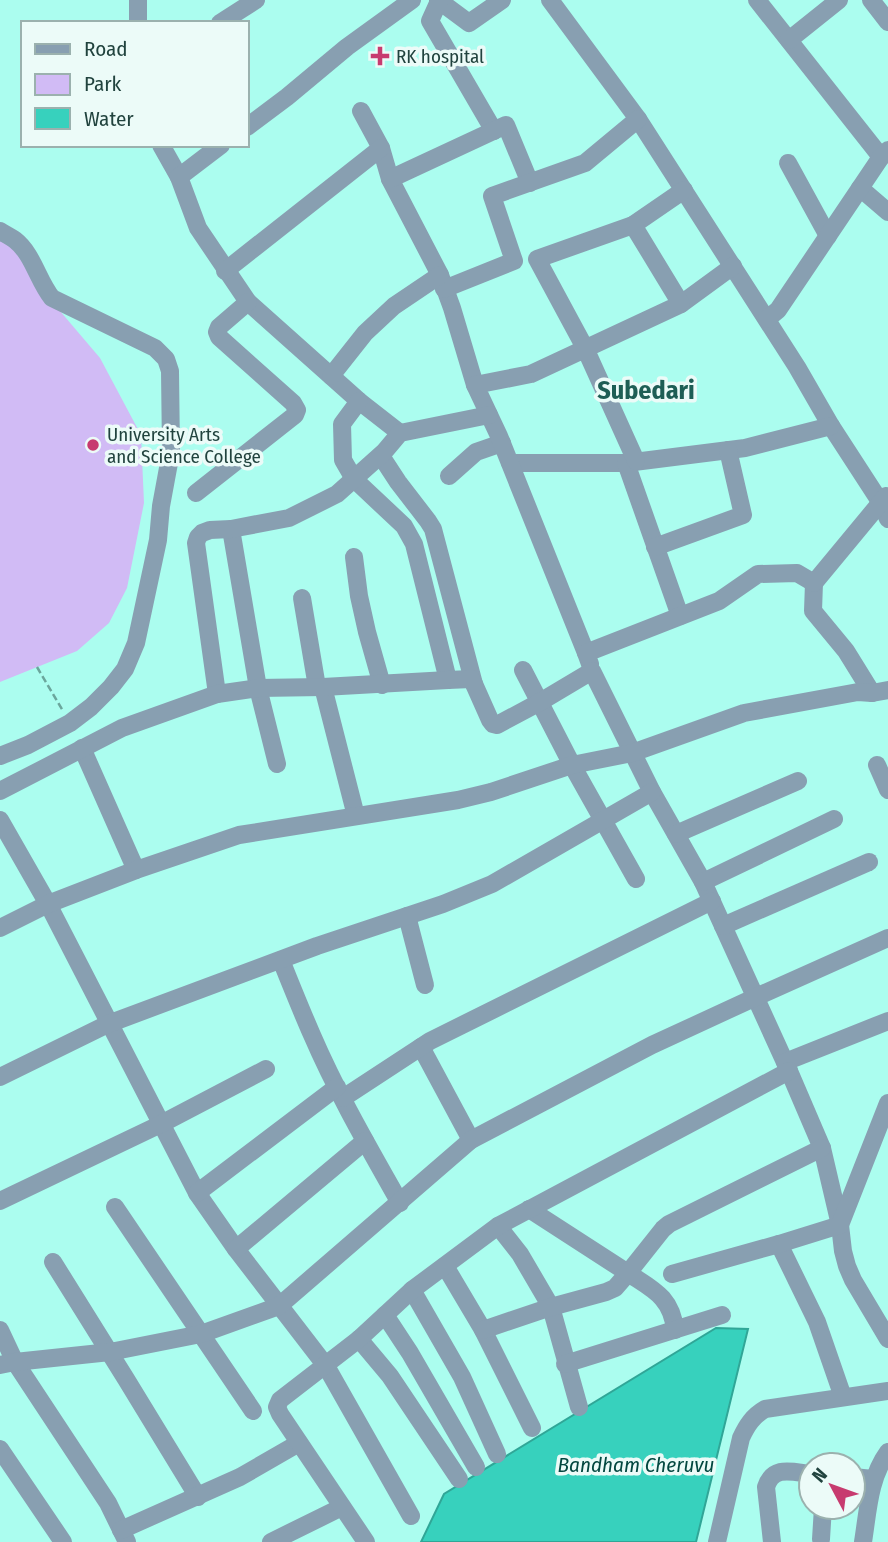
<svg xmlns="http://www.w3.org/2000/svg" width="888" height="1542" font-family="'Fira Sans Condensed',sans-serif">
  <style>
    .green { fill: #d1bbf5 }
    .water { fill: #37d1bd; stroke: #30a697; stroke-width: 2 }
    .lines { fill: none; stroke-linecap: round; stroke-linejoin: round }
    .path { stroke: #6ba69c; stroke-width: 2.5; stroke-dasharray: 7 3.5; stroke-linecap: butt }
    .minor { stroke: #889fb1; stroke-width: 18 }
    .poi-dot { fill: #c73b6f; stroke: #ecfbf8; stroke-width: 2.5 }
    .labels { text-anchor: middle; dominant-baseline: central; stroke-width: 7; stroke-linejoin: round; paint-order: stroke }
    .poi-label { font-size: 19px; fill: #21433e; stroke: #ecfbf8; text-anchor: start }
    .water-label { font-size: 21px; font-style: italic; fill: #034840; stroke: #ecfbf8 }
    .district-label { font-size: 26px; font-weight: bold; fill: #1e5e55; stroke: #ecfbf8 }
  </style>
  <rect width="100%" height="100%" fill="#abfdef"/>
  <path class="green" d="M0 231 60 311 100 358 141 435 144 503 127 588 109 623 77 651 0 682Z"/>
  <path class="water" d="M716 1328 748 1329 696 1542H421L444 1494Z"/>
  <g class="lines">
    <path class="path" d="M37 667 63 711"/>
    <g class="minor">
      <path d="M138 0V23"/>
      <path d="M438 0 469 23 502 0"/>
      <path d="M550 0 638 119 797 367 831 426 881 503 888 519"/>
      <path d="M757 0 881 157"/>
      <path d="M871 0 888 22"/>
      <path d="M439 1 430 21 494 131"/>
      <path d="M220 23 256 0"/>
      <path d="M789 40 839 0"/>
      <path d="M361 111 381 148 390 179 440 275 452 308 475 385"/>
      <path d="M247 127 287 97 347 47 412 0"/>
      <path d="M161 145 179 177"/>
      <path d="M221 145 179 177 198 228 248 302 359 401 400 433"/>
      <path d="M788 163 828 236"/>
      <path d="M390 179 506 125 530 183"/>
      <path d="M860 188 888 212"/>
      <path d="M633 225 684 190"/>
      <path d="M0 231C5 234 11 237 15 240 33 254 38 281 52 298L155 348 166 359 170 371 171 452 161 506 158 540 136 643 125 669 111 687 91 707 70 723 28 745 0 756"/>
      <path d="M225 271 381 148"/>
      <path d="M444 289 514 261 492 196 585 163 638 119"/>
      <path d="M681 304 733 266"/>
      <path d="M767 319 778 310 881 157 888 150"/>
      <path d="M331 376 365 333 394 306 440 275"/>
      <path d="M359 401 342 424 343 460 354 479 404 526 414 544 448 680"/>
      <path d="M381 456 398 482 428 521 433 529 474 684"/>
      <path d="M510 463H626L745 448 831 426"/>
      <path d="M626 463 680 616"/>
      <path d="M449 476 476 452 502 443"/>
      <path d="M196 493 295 415 297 410 293 403 219 337 217 332 219 327 248 302"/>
      <path d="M231 529 258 688 277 764"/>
      <path d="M655 547 743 515 728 450"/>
      <path d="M354 557 359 596 367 632 382 685"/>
      <path d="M814 583 813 611 846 651 872 693"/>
      <path d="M302 598 317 687"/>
      <path d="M586 653 499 436 475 385 531 374 681 304 633 225 537 259 585 348 636 461"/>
      <path d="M590 664 586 653 719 601 758 574 797 573 814 583 886 496"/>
      <path d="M523 670 572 765 636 879"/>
      <path d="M323 687 356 816"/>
      <path d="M217 694 196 543 198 537 202 533 210 530 231 529 289 518 337 494 384 452 400 433 489 415"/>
      <path d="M82 748 136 870"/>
      <path d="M877 765 888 790"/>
      <path d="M0 791 122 728 217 694 258 688 323 687 448 680 471 679 474 684 490 720 493 724 497 725 540 702 592 671 652 792 703 882 789 1071 822 1148 840 1225 843 1251 847 1266 853 1280 888 1339"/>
      <path d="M0 820 48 904 197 1193 236 1249 326 1366 411 1516"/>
      <path d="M676 834 798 781"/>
      <path d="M703 882 834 819"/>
      <path d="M407 916 425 985"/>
      <path d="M723 926 869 862"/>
      <path d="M0 928 48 904 136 870 239 835 458 800 491 792 572 765 632 753 744 713 858 692 872 693 888 690"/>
      <path d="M281 960C291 985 301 1010 312 1035 337 1093 369 1148 400 1203"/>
      <path d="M421 1047 471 1140"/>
      <path d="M785 1062 888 1021"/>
      <path d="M0 1077 108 1024 317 946 443 904 492 884 652 792"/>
      <path d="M343 1098 430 1041 712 901"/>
      <path d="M197 1193 337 1087"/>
      <path d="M0 1201 161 1124 266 1069"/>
      <path d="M115 1207 253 1411"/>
      <path d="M498 1226 520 1254 551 1307 579 1407"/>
      <path d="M779 1244 817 1322 843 1397"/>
      <path d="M236 1249 365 1141"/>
      <path d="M53 1262 126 1379 198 1497"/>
      <path d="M445 1266 483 1330 532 1428"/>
      <path d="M672 1274 779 1244 840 1225 888 1103"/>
      <path d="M412 1290 462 1377 497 1454"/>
      <path d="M385 1315 410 1353 476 1467"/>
      <path d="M0 1330 15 1362 108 1503 127 1542"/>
      <path d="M483 1330 551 1307 606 1292 615 1288 628 1273 529 1209"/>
      <path d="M675 1330C672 1297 652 1289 628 1273L663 1229 669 1224 822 1148"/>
      <path d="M359 1339 390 1376 459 1479"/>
      <path d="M565 1364 722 1315"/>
      <path d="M0 1365 15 1362 110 1352 201 1334 279 1306 471 1140 652 1045 756 997 888 938"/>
      <path d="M0 1449 63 1542"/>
      <path d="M853 1477 873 1479"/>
      <path d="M121 1530 240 1477 299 1443"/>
      <path d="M821 1539 823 1507"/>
      <path d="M271 1542 342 1507"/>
      <path d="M366 1542 280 1414 277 1407 280 1400 359 1339 412 1290 498 1226 789 1071"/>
      <path d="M717 1542 741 1438C747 1425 753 1416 765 1409L888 1391"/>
      <path d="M772 1542 766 1487C773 1465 792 1472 811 1474"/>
      <path d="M863 1542C868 1511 869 1478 888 1452"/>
    </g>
  </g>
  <g class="poi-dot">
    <path d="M376.5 45.5h7v7h7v7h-7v7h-7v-7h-7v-7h7z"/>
    <circle cx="93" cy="445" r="7"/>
  </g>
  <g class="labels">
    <g class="poi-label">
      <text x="396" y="56">RK hospital</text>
      <text x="107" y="434">University Arts<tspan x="107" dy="22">and Science College</tspan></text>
    </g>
    <g class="water-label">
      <text x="636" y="1465">Bandham Cheruvu</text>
    </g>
    <g class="district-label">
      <text x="646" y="390">Subedari</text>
    </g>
  </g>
  <rect x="21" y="21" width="228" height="126" fill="#ecfbf8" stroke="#9bb1ae" stroke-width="2"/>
  <rect x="35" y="44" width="35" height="10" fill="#889fb1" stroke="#9bb1ae" stroke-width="2"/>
  <text x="84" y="56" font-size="21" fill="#21433e">Road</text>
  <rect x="35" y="74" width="35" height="21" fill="#d1bbf5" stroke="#9bb1ae" stroke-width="2"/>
  <text x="84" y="91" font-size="21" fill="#21433e">Park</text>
  <rect x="35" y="108" width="35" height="21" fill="#37d1bd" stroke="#9bb1ae" stroke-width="2"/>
  <text x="84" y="126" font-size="21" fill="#21433e">Water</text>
  <g transform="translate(832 1486) rotate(311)"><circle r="33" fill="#ecfbf8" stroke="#9bb1ae" stroke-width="2"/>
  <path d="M0-5L12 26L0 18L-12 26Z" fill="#c73b6f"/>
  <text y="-10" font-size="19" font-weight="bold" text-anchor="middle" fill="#21433e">N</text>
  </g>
</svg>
